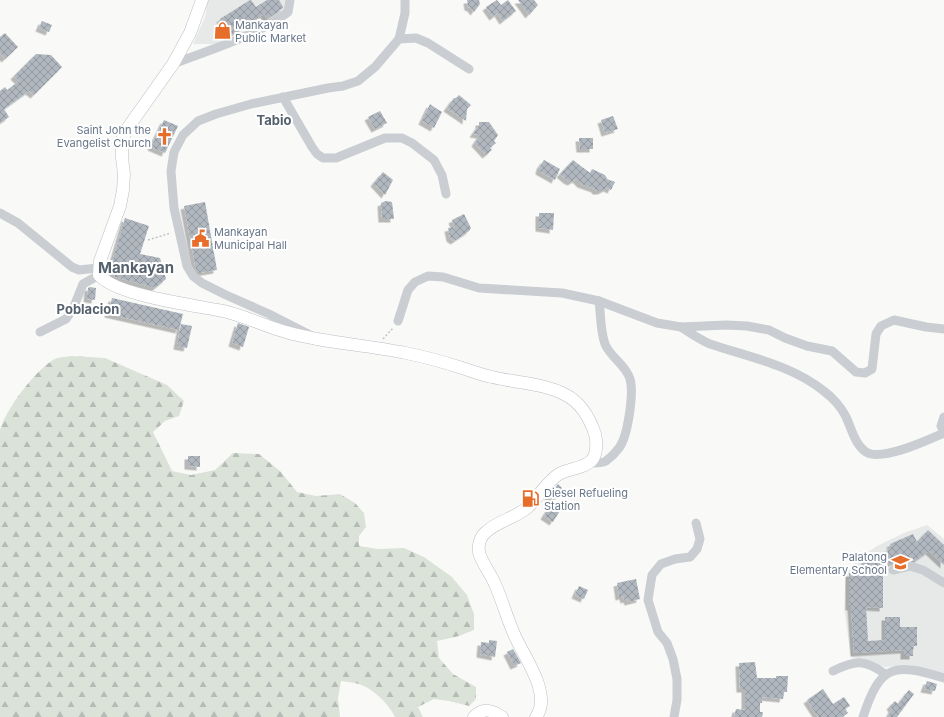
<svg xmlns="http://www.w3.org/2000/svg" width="944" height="717" font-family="Inter,sans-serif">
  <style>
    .built { fill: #e7e9e9 }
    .forest { fill: url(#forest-firs) }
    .building { fill: url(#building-cross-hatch); filter: url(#shadow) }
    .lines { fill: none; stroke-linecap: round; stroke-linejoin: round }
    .major-casing { stroke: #bbbec3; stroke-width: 13 }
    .path { stroke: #c1c3c6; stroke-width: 1.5; stroke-dasharray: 2 2; stroke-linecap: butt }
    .minor { stroke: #cacdd1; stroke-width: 9 }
    .major { stroke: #fff; stroke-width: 12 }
    .labels { text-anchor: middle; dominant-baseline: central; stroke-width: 4; stroke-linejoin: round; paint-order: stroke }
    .poi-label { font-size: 11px; fill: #687689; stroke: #fff; text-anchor: start }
    .quarter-label { font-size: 13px; font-weight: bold; fill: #56616e; stroke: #fff }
    .district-label { font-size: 15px; font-weight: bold; fill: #56616e; stroke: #fff }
  </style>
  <defs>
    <pattern id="forest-firs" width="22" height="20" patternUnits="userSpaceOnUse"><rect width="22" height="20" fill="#dbe2d8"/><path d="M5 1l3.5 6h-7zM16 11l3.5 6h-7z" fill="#b5bcb5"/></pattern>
    <pattern id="building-cross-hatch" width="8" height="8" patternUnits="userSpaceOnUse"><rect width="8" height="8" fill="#b0b7be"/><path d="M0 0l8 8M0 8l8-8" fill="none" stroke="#9399a0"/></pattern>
    <filter id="shadow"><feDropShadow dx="-3.5" dy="3.5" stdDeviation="0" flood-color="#0004"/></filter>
  </defs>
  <rect width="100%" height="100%" fill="#f9faf8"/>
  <g class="built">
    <path d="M208 0H287V7L274 19 215 44H193L205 17Z"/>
    <path d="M927 525 944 539V676L911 665 885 667 851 657 844 608 846 573 861 557 877 546 904 533Z"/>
  </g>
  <path class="forest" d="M71 356 105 358 167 385 184 401 179 416 165 421 153 432 172 471 191 475 215 470 233 453 259 454 280 471 297 492 316 496 340 494 355 503 364 513 366 527 359 536V546L378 549 404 548 424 557 452 577 467 595 474 614V630L459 636 437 641 439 658 453 674 476 687V699L469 706 449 701 434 699 418 707 423 717H395C389 705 377 693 366 687 359 683 348 682 341 681L338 698 340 717H0V430C6 409 34 372 53 360 57 357 66 357 71 356Z"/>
  <g class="building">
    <path d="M250 0H251L256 7 267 0H279L283 7V8L267 19 264 14 231 35 220 19Z"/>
    <path d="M467 0H479L480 4 474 12 471 8 468 7Z"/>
    <path d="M497 0 501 5 508 0 516 11 503 21 498 13 493 17 486 7Z"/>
    <path d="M518 0H534L538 5 529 15Z"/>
    <path d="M42 21 52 25 49 32 39 28Z"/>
    <path d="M5 33 18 47 5 59 0 53V37Z"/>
    <path d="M36 54 51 55 62 67 34 95 29 91 4 109 9 117 0 123V91L5 87 7 90 19 81 14 76Z"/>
    <path d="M459 95 471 105 467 109 466 121 447 108 454 98H456Z"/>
    <path d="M430 104 437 109 442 112 434 128 422 121Z"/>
    <path d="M380 111 387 123 375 129 368 117Z"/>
    <path d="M613 116 618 129 605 133 601 120Z"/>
    <path d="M164 120 178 126 165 153 151 147Z"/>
    <path d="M479 122H489L498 135 494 141 496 143 490 148 492 150 486 155 475 143 480 135 473 134 479 125Z"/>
    <path d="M579 138H593V149H580Z"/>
    <path d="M544 160 560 169 555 180 539 171 540 166Z"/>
    <path d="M573 160 590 173 592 169 605 175 607 179 615 182 611 190 607 188 601 191H596L595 189 581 184 576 179 571 182 567 180 560 174Z"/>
    <path d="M383 172 393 180 385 195 374 183Z"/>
    <path d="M386 201 392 202 394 219H382L381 203Z"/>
    <path d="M205 202 217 270 199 273 196 270 184 206Z"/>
    <path d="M539 213H554L553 230 539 228Z"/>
    <path d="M464 214 471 228 469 231 454 241 450 238 448 228 455 227 452 220Z"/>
    <path d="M125 218 149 226 140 254 160 258 166 279 155 288 115 277 111 266Z"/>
    <path d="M90 287 96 288 95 300 87 299 88 288Z"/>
    <path d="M112 298 183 314 179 330 108 314Z"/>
    <path d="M238 323 249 327 243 347 232 343Z"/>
    <path d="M181 324 192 326 187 348 177 346Z"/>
    <path d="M188 456H200V467L188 466Z"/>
    <path d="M558 484 564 490 553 501 548 496Z"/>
    <path d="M552 503 561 509 553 522 544 516Z"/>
    <path d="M928 530 944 545V565L929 551 915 561 911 560 907 556 883 567V608L866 607 868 641 885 640V617H900V627H917V646H913V656H904V650L854 653 851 607H849V573H865L861 563 888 552 887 549 891 548 890 544 913 534 917 542Z"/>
    <path d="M636 579 640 599 628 602 627 599 624 600 623 596 619 597 617 583Z"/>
    <path d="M579 586 588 590 584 599 575 595Z"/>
    <path d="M489 640 497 641 495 657 480 654 481 642 489 643Z"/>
    <path d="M513 649 521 663 514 666 507 652Z"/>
    <path d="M755 662 757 678H776V676H788L787 692H784L783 699 762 697V703H760V712H763L762 717H734L736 709 745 710V689H740L739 663Z"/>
    <path d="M927 681 937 684 935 691 924 689Z"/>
    <path d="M823 689 833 704 844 697 850 706 845 709 848 713 842 717H818L807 700Z"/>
    <path d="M909 690 914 694 897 717H888L892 709 890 706 895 701 898 704Z"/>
  </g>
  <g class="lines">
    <defs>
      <g id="major">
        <path d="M202 0 190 33 173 64 127 129 122 140V158L124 174 123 190 120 206 100 261 99 275C115 295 192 305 218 310 242 314 263 326 286 332 296 335 307 337 317 339 346 344 376 347 406 353 425 357 444 362 462 368 472 371 482 375 492 377 516 383 544 383 566 395 581 403 590 419 595 434 597 442 597 454 592 460 585 468 568 469 559 474 546 482 539 497 528 507 516 518 497 521 486 532 480 537 478 545 479 552 481 562 491 574 495 584 502 600 507 618 514 634 523 656 553 694 536 717"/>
        <path d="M474 717C483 707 492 710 502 717"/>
      </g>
    </defs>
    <use href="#major" class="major-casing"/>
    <g class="path">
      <path d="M148 240 171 233"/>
      <path d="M383 339 393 328"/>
    </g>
    <g class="minor">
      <path d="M399 39 405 13V0"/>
      <path d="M173 64C212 49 254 37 288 12L290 0"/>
      <path d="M283 97 312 147 317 154 323 158H336L385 138H402L412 143 434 160 442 175 446 194"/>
      <path d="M0 213 18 223 72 267 79 270 98 268"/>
      <path d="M599 301 657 323 681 327 726 325 747 326 769 330 785 338 807 346 832 351 856 372 865 373 872 369 876 334 881 326 894 320 926 327 944 329"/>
      <path d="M398 321 408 290 415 282 428 276 443 277 479 288 562 293 599 301C601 315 600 330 605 344 610 357 626 365 630 379 634 393 628 436 619 448 616 452 610 458 606 461 601 464 594 463 588 463"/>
      <path d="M681 327C690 333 700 340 710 344 749 357 792 365 825 392 832 397 841 407 845 415 851 426 854 444 866 452 882 462 928 440 944 433"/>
      <path d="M40 332 66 319 73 309 83 284 99 275"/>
      <path d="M310 335 269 314 226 295 202 283 193 276 187 266 174 208 171 171 174 152 183 135 198 121 216 114 251 104 328 88 343 86 358 81 375 67 399 39 416 38 428 43 469 69"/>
      <path d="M944 417 941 426 944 432"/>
      <path d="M893 570 910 566 923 570 944 583"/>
      <path d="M833 671C855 660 865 659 885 674"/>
      <path d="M674 717 677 700V679L673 659 667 643 658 632 648 600 652 575 661 564 675 559 690 557 697 549 700 539 696 523"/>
      <path d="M863 717C880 665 893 662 944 678"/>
    </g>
    <use href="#major" class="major"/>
  </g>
  <defs>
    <symbol id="shop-bare" viewBox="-9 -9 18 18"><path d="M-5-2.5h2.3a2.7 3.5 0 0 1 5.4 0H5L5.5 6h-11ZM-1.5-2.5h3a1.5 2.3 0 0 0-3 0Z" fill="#e76d2a" stroke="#fff" stroke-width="2.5" paint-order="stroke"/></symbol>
    <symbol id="church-bare" viewBox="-9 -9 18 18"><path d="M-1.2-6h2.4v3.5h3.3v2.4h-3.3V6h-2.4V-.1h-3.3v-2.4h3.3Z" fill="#e76d2a" stroke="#fff" stroke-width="2.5" paint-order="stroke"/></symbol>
    <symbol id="civic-bare" viewBox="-9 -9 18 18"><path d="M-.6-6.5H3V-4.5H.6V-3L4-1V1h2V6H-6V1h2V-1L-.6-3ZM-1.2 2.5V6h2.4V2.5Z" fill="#e76d2a" stroke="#fff" stroke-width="2.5" paint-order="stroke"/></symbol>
    <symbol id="fuel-bare" viewBox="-9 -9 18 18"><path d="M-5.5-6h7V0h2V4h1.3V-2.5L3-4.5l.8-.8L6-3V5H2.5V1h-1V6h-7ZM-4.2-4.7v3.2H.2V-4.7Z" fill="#e76d2a" stroke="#fff" stroke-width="2.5" paint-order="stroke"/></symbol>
    <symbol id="school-bare" viewBox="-9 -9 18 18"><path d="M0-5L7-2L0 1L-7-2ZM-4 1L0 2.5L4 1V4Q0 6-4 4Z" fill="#e76d2a" stroke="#fff" stroke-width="2.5" paint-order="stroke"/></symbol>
  </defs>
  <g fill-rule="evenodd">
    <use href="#shop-bare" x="210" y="18" width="25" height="25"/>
    <use href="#church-bare" x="152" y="124" width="25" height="25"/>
    <use href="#civic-bare" x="188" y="226" width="25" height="25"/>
    <use href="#fuel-bare" x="518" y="486" width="25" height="25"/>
    <use href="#school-bare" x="888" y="550" width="25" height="25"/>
  </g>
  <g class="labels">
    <g class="poi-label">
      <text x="235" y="25">Mankayan<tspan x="235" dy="13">Public Market</tspan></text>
      <text x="151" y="130" text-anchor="end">Saint John the<tspan x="151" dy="13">Evangelist Church</tspan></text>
      <text x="214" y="232">Mankayan<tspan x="214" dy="13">Municipal Hall</tspan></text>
      <text x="544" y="493">Diesel Refueling<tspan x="544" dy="13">Station</tspan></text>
      <text x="887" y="557" text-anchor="end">Palatong<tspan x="887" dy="13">Elementary School</tspan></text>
    </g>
    <g class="quarter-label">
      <text x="274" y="120">Tabio</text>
      <text x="88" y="309">Poblacion</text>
    </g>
    <g class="district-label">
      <text x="136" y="267">Mankayan</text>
    </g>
  </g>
</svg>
